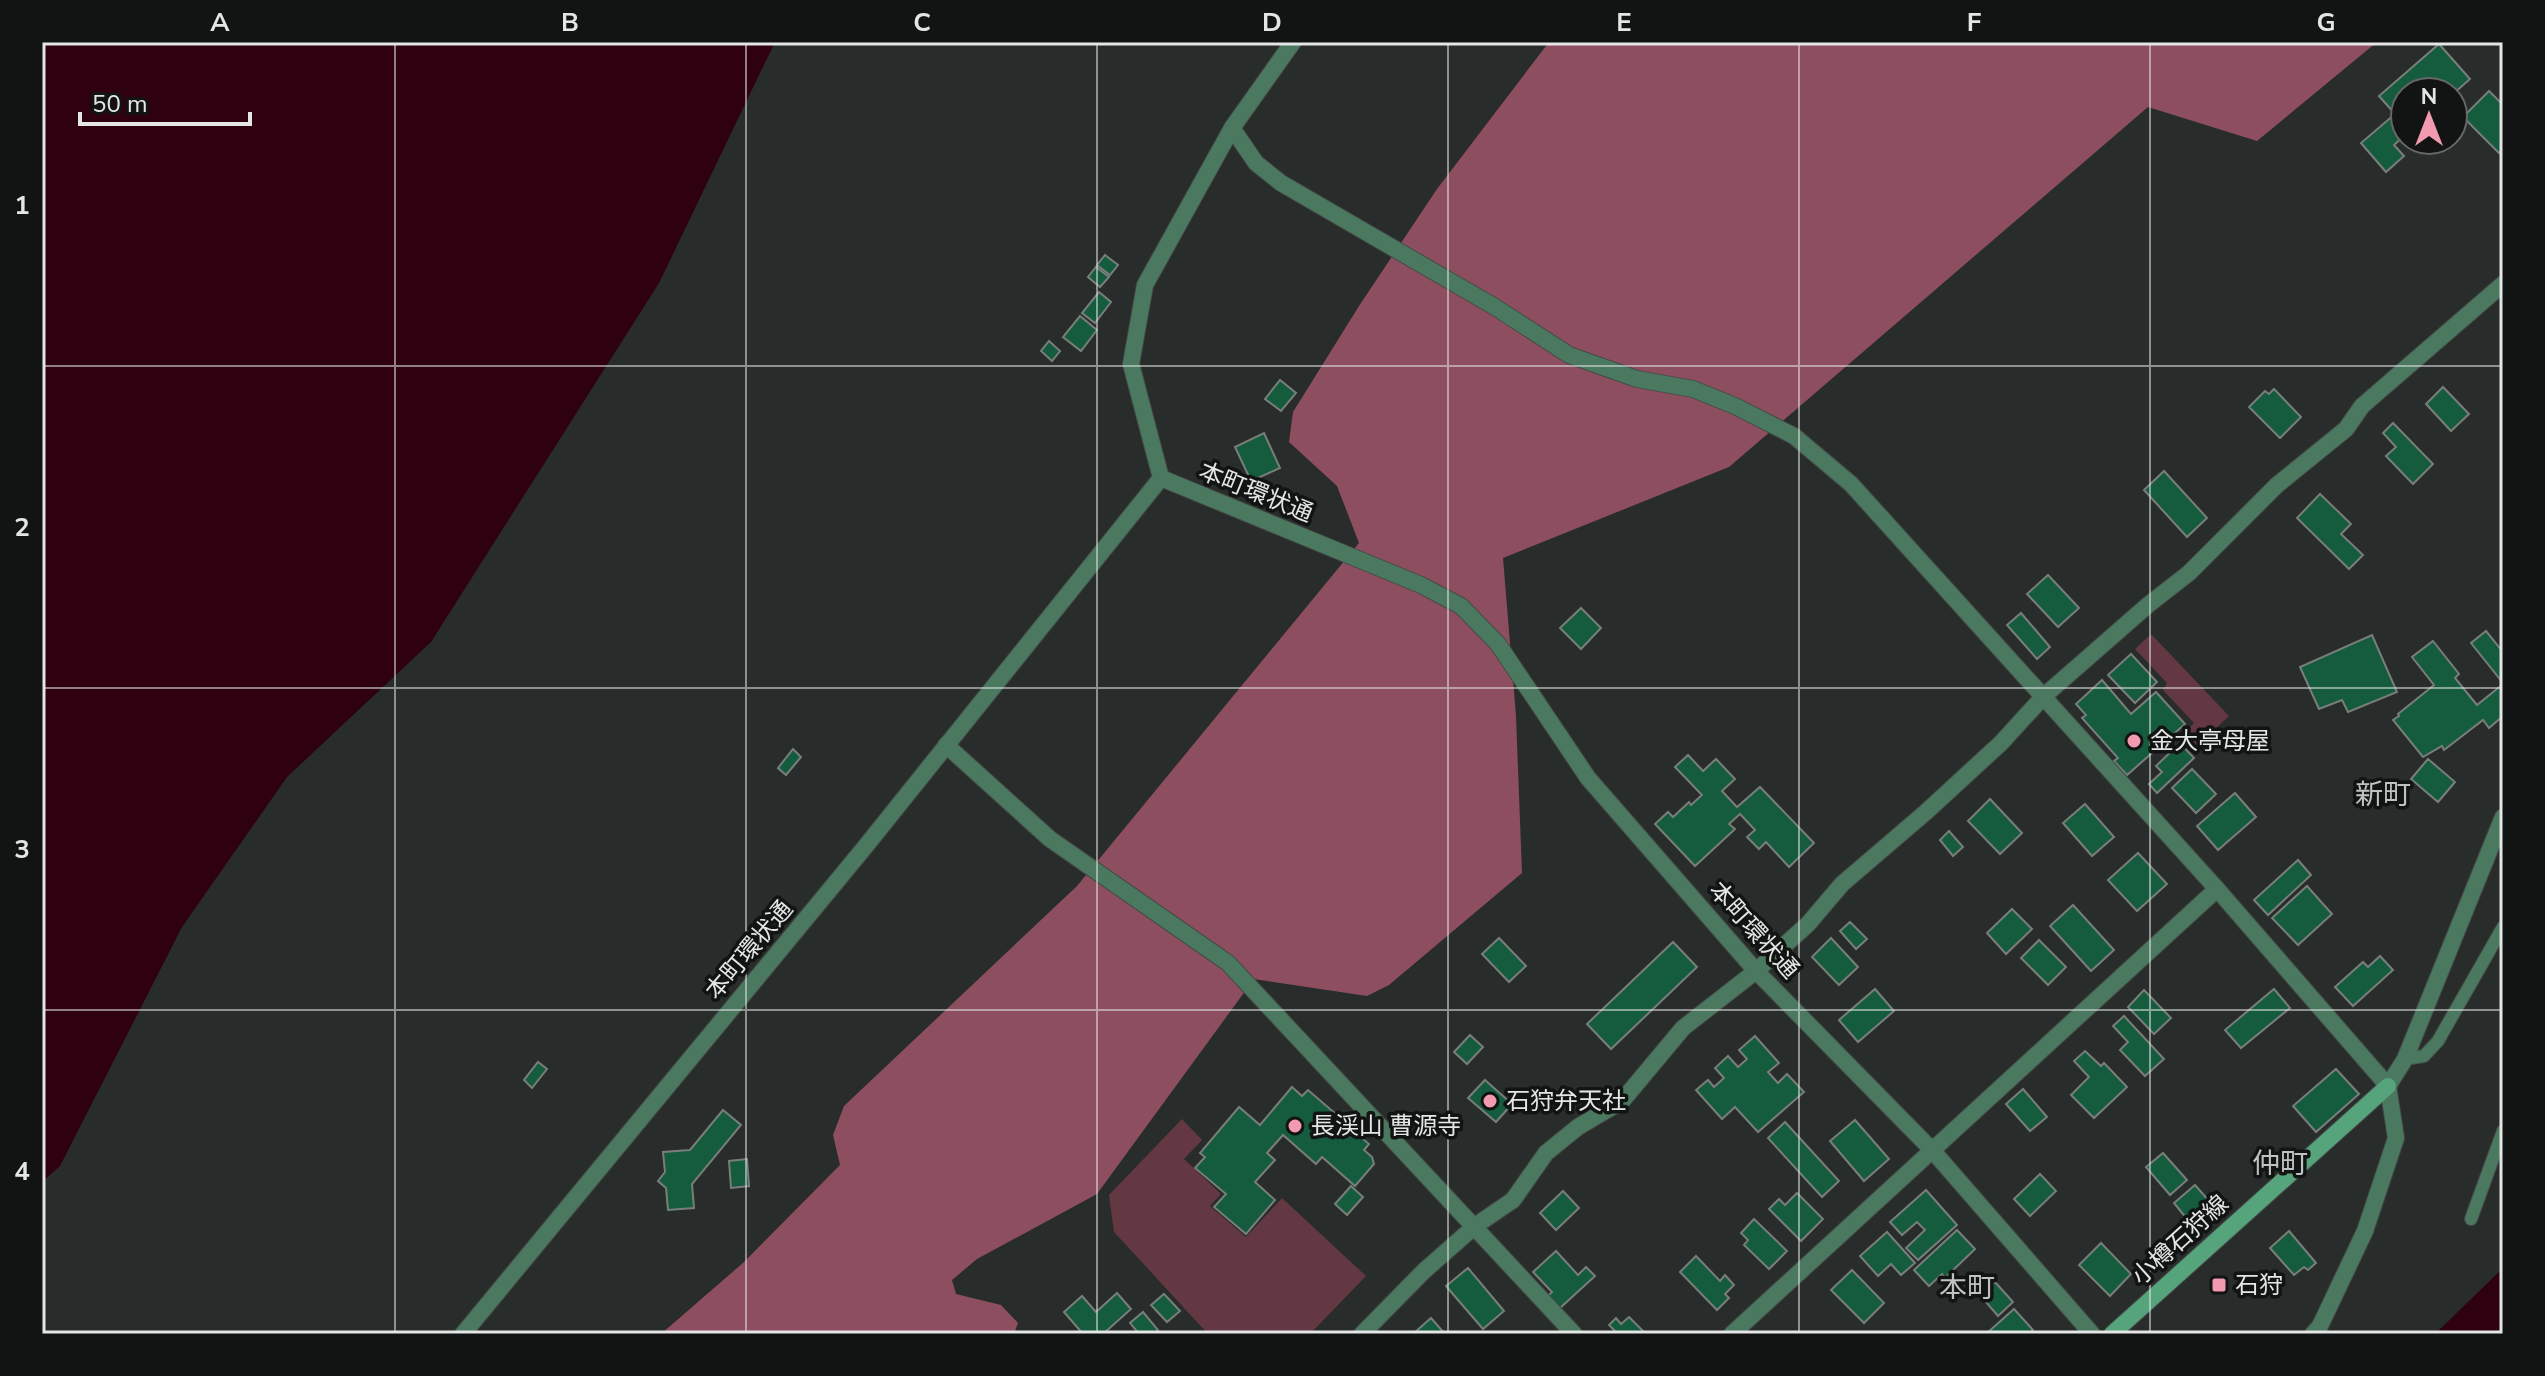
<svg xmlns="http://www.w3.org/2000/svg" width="2545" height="1376" font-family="'Nunito Sans','Noto Sans JP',sans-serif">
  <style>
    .green { fill: #633843 }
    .forest { fill: #8d4f60 }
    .water { fill: #2f0010 }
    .building { fill: #155b3d; stroke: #797e7b; stroke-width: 2 }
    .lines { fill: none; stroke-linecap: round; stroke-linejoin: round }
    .lane-casing { stroke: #464a48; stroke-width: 14 }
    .street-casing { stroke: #464a48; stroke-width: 18 }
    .secondary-casing { stroke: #464a48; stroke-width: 18 }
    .lane { stroke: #4a7960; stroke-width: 12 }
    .street { stroke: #4a7960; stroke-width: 16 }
    .secondary { stroke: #56a47c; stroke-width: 16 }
    .grid { fill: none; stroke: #e4e6e5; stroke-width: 2; stroke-opacity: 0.55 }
    .poi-dot { fill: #f29ab0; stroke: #121413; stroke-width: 3 }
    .labels { text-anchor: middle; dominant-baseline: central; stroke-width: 7; stroke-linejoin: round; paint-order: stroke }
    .street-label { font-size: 24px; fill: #e4e6e5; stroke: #121413 }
    .poi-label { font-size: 24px; fill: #e4e6e5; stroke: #121413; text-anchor: start }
    .quarter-label { font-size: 28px; fill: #bdc3c0; stroke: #121413 }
    .neatline { fill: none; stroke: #e4e6e5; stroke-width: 3 }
    .grid-label { font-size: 26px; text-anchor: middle; font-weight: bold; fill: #e4e6e5 }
  </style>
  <rect width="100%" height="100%" fill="#282c2a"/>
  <g class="green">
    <path d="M2151 634 2229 716 2194 749 2182 735 2194 723 2163 690 2167 683 2135 649Z"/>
    <path d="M1182 1119 1202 1140 1184 1159 1221 1194 1210 1206 1246 1237 1282 1198 1366 1276 1310 1334H1208L1114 1232 1109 1195Z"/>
  </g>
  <path class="forest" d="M1549 42H2377L2257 141 2148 107 1729 467 1503 558 1516 716 1522 873 1389 985 1367 996 1254 979 1097 1194 977 1259 952 1280 956 1294 1001 1305 1018 1323 1014 1334H661L744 1262 840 1165 833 1135 844 1106 1077 886 1359 543 1337 486 1289 442 1293 412 1359 306 1437 189Z"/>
  <g class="water">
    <path d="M42 42H775L659 283 431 642 287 777 182 927 60 1166 42 1182Z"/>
    <path d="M2503 1268V1334H2435Z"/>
  </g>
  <g class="building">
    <path d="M2439 44 2470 79 2453 94 2405 92V135L2394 145 2404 156 2386 172 2361 143 2395 114 2379 96Z"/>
    <path d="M2489 91 2503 105V149L2499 153 2463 117Z"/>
    <path d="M1105 255 1118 265 1110 275 1097 265Z"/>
    <path d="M1096 267 1109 277 1100 287 1088 277Z"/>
    <path d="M1099 292 1111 302 1095 323 1082 313Z"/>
    <path d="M1080 316 1097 330 1081 351 1063 337Z"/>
    <path d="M1049 341 1060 351 1052 361 1041 351Z"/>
    <path d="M1280 380 1296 393 1281 411 1265 399Z"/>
    <path d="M2443 387 2469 414 2451 431 2426 404Z"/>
    <path d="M2274 389 2301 417 2280 438 2249 407 2265 391 2269 394Z"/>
    <path d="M2393 423 2433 464 2413 484 2386 456 2396 447 2383 433Z"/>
    <path d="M1264 433 1280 468 1251 481 1235 447Z"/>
    <path d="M2164 471 2207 518 2187 537 2144 490Z"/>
    <path d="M2320 494 2351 524 2341 534 2363 555 2349 569 2297 518Z"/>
    <path d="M2048 575 2079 608 2058 627 2027 594Z"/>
    <path d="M1581 608 1601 628 1581 649 1560 628Z"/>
    <path d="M2021 613 2050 647 2037 659 2007 625Z"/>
    <path d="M2486 631 2503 652V683L2471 643Z"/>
    <path d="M2372 635 2397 692 2348 712 2342 700 2319 709 2300 667Z"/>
    <path d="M2433 641 2459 674 2455 678 2477 705 2503 684V716L2489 728 2483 720 2444 750 2442 746 2423 757 2393 720 2399 716 2398 714 2434 685 2412 657Z"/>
    <path d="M2131 654 2157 682 2135 703 2108 675Z"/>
    <path d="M2102 680 2131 714 2156 692 2185 724 2127 775 2114 761 2118 758 2082 718 2086 715 2076 704Z"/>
    <path d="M2180 743 2194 758 2157 793 2149 784 2162 772 2156 766Z"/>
    <path d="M793 749 801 757 786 775 778 768Z"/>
    <path d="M1688 755 1703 771 1716 759 1735 779 1722 791 1737 807 1760 787 1814 843 1789 867 1766 842 1759 849 1747 837 1755 830 1740 814 1729 824 1735 829 1695 866 1655 824 1668 812 1673 817 1689 802 1691 805 1702 795 1675 767Z"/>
    <path d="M2428 759 2455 782 2438 802 2411 779Z"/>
    <path d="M2192 769 2216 794 2196 813 2172 788Z"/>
    <path d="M2235 793 2256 817 2218 850 2197 826Z"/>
    <path d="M1990 799 2022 833 2000 854 1968 821Z"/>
    <path d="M2085 804 2114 837 2092 856 2063 823Z"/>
    <path d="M1949 831 1963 847 1953 856 1940 840Z"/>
    <path d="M2138 853 2167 884 2137 911 2108 880Z"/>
    <path d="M2298 860 2311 875 2268 915 2254 900Z"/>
    <path d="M2307 886 2332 914 2298 945 2272 918Z"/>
    <path d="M2073 905 2114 950 2091 971 2050 926Z"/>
    <path d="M2012 909 2032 929 2006 954 1987 933Z"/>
    <path d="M1850 922 1867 939 1856 949 1840 931Z"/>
    <path d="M1499 938 1526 966 1509 982 1482 954Z"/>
    <path d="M1831 938 1858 967 1839 985 1812 957Z"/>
    <path d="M2039 940 2066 967 2048 985 2021 958Z"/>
    <path d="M1673 942 1697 967 1611 1049 1587 1024Z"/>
    <path d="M2380 956 2393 970 2353 1006 2335 987 2363 962 2368 967Z"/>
    <path d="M1875 989 1894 1011 1858 1042 1839 1020Z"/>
    <path d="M2274 989 2290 1008 2241 1048 2225 1030Z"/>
    <path d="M2144 990 2171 1018 2154 1034 2128 1007Z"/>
    <path d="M2124 1016 2164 1059 2145 1076 2120 1050 2128 1042 2113 1026Z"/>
    <path d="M1470 1035 1483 1047 1467 1064 1454 1052Z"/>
    <path d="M1755 1036 1779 1063 1768 1072 1778 1083 1787 1074 1804 1092 1758 1132 1735 1107 1722 1119 1696 1090 1708 1080 1714 1087 1724 1078 1715 1068 1728 1056 1738 1067 1747 1059 1739 1050Z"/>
    <path d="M2085 1051 2101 1066 2104 1063 2127 1087 2094 1118 2071 1095 2089 1077 2074 1061Z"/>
    <path d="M538 1062 547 1069 532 1088 524 1080Z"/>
    <path d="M2336 1069 2359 1094 2316 1132 2293 1106Z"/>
    <path d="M1485 1080 1512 1104 1496 1122 1468 1098Z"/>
    <path d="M1292 1087 1302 1096 1308 1090 1352 1128 1348 1133 1353 1137 1356 1133 1369 1144 1364 1150 1372 1157 1374 1164 1355 1186 1322 1157 1316 1164 1283 1135 1267 1153 1275 1160 1255 1182 1275 1200 1246 1234 1214 1207 1226 1194 1195 1168 1205 1157 1200 1153 1239 1107 1260 1125Z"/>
    <path d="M2023 1089 2047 1117 2030 1131 2006 1104Z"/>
    <path d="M723 1110 741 1125 692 1184 694 1208 668 1210 666 1188 658 1181 665 1172 663 1152 690 1150Z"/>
    <path d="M1855 1120 1889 1159 1864 1181 1830 1141Z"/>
    <path d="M1785 1122 1839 1181 1822 1197 1768 1138Z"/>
    <path d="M2163 1153 2187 1180 2170 1195 2146 1167Z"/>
    <path d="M747 1159 749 1186 731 1188 729 1161Z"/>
    <path d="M2040 1174 2056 1191 2030 1216 2014 1199Z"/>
    <path d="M2195 1185 2218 1211 2196 1230 2174 1203Z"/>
    <path d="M1351 1186 1363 1197 1347 1215 1335 1204Z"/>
    <path d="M1926 1190 1957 1225 1918 1260 1906 1248 1925 1230 1917 1222 1902 1235 1890 1222Z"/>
    <path d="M1563 1191 1579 1208 1556 1230 1540 1213Z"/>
    <path d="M1797 1193 1823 1219 1801 1241 1769 1209 1779 1199 1785 1205Z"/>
    <path d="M1754 1219 1787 1251 1769 1269 1744 1245 1748 1240 1741 1233Z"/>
    <path d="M1957 1230 1975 1249 1945 1278 1942 1274 1929 1286 1914 1270Z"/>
    <path d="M2289 1231 2316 1263 2308 1270 2304 1267 2294 1275 2270 1248Z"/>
    <path d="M1887 1232 1915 1263 1901 1275 1891 1264 1878 1276 1860 1256Z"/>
    <path d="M2101 1243 2131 1274 2110 1296 2079 1265Z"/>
    <path d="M1556 1251 1578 1275 1586 1267 1595 1276 1560 1308 1548 1296 1552 1292 1533 1272Z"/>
    <path d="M1696 1256 1720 1281 1725 1275 1734 1285 1725 1294 1729 1298 1717 1310 1680 1272Z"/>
    <path d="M1468 1268 1504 1311 1483 1329 1446 1286Z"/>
    <path d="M1852 1270 1884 1303 1864 1323 1831 1290Z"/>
    <path d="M1995 1282 2013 1302 1998 1316 1980 1295Z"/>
    <path d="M1117 1293 1131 1309 1103 1334H1083L1064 1312 1082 1296 1096 1312Z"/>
    <path d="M1164 1294 1180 1311 1167 1322 1151 1305Z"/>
    <path d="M2014 1309 2033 1330 2028 1334H1986Z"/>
    <path d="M1143 1312 1158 1330 1153 1334H1139L1130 1323Z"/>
    <path d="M1629 1317 1646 1334H1618L1609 1325 1616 1318 1621 1324Z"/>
    <path d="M1431 1318 1445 1334H1413Z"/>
  </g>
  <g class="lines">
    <defs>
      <g id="lane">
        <path d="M2405 1059 2424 1056 2438 1041 2503 927"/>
        <path d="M2471 1219 2503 1131"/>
      </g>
      <g id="street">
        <path d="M1232 128 1256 163 1281 183 1495 307 1569 355 1637 379 1693 389 1735 406 1794 436 1851 484 2217 889 2388 1086 2396 1138 2365 1231 2320 1326 2313 1334"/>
        <path d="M1161 478 1131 364 1145 285 1232 128 1293 42"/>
        <path d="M946 745 1050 839 1228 963 1574 1334"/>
        <path d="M2388 1086 2405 1059 2503 817"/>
        <path d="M463 1334 865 847 1161 478 1421 585 1461 606 1498 644 1588 778 1756 971 1932 1150 2092 1334"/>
        <path d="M1362 1334 1424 1271 1475 1226 1513 1200 1546 1153 1578 1127 1622 1101 1683 1028 1756 971 1808 924 1842 884 1926 812 2001 743 2044 696 2148 605 2189 573 2277 485 2346 429 2362 406 2503 284"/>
        <path d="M1732 1334 2217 889"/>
      </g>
      <path id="secondary" d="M2112 1334 2388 1086"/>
    </defs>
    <use href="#lane" class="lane-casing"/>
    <use href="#street" class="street-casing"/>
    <use href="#secondary" class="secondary-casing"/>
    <use href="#lane" class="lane"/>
    <use href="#street" class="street"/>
    <use href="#secondary" class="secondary"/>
  </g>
  <path class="grid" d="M395 42V1334M746 42V1334M1097 42V1334M1448 42V1334M1799 42V1334M2150 42V1334M42 366H2503M42 688H2503M42 1010H2503"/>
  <g class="poi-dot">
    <circle cx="2134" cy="741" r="8"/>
    <circle cx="1490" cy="1101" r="8"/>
    <circle cx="1295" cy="1126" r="8"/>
    <rect x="2211" y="1277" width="16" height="16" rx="4"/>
  </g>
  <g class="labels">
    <g class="street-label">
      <text transform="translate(1256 492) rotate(22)">本町環状通</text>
      <text transform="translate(1754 930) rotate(48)">本町環状通</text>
      <text transform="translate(749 950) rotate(-50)">本町環状通</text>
      <text transform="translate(2180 1240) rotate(-42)">小樽石狩線</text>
    </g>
    <g class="poi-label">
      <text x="2150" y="741">金大亭母屋</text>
      <text x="1506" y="1101">石狩弁天社</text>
      <text x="1311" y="1126">長渓山 曹源寺</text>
      <text x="2235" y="1285">石狩</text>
    </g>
    <g class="quarter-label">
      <text x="2383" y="795">新町</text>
      <text x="2280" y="1164">仲町</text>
      <text x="1967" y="1288">本町</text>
    </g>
  </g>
  <rect width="2545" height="1376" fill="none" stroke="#121413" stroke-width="88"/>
  <g transform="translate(2429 116)"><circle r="38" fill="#121413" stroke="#666867" stroke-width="2"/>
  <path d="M0-6L14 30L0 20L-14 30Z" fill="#f29ab0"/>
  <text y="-12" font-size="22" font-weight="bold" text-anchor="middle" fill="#e4e6e5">N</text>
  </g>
  <path d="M80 112v12h170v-12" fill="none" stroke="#e4e6e5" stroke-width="4"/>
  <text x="92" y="112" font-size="24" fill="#e4e6e5" stroke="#121413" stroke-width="6" paint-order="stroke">50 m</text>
  <rect x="44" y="44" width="2457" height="1288" class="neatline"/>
  <g class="grid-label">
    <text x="220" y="31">A</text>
    <text x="570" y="31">B</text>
    <text x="922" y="31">C</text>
    <text x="1272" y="31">D</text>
    <text x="1624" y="31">E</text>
    <text x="1974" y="31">F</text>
    <text x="2326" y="31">G</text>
    <text x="22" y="214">1</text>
    <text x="22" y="536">2</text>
    <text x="22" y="858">3</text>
    <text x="22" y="1180">4</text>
  </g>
</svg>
